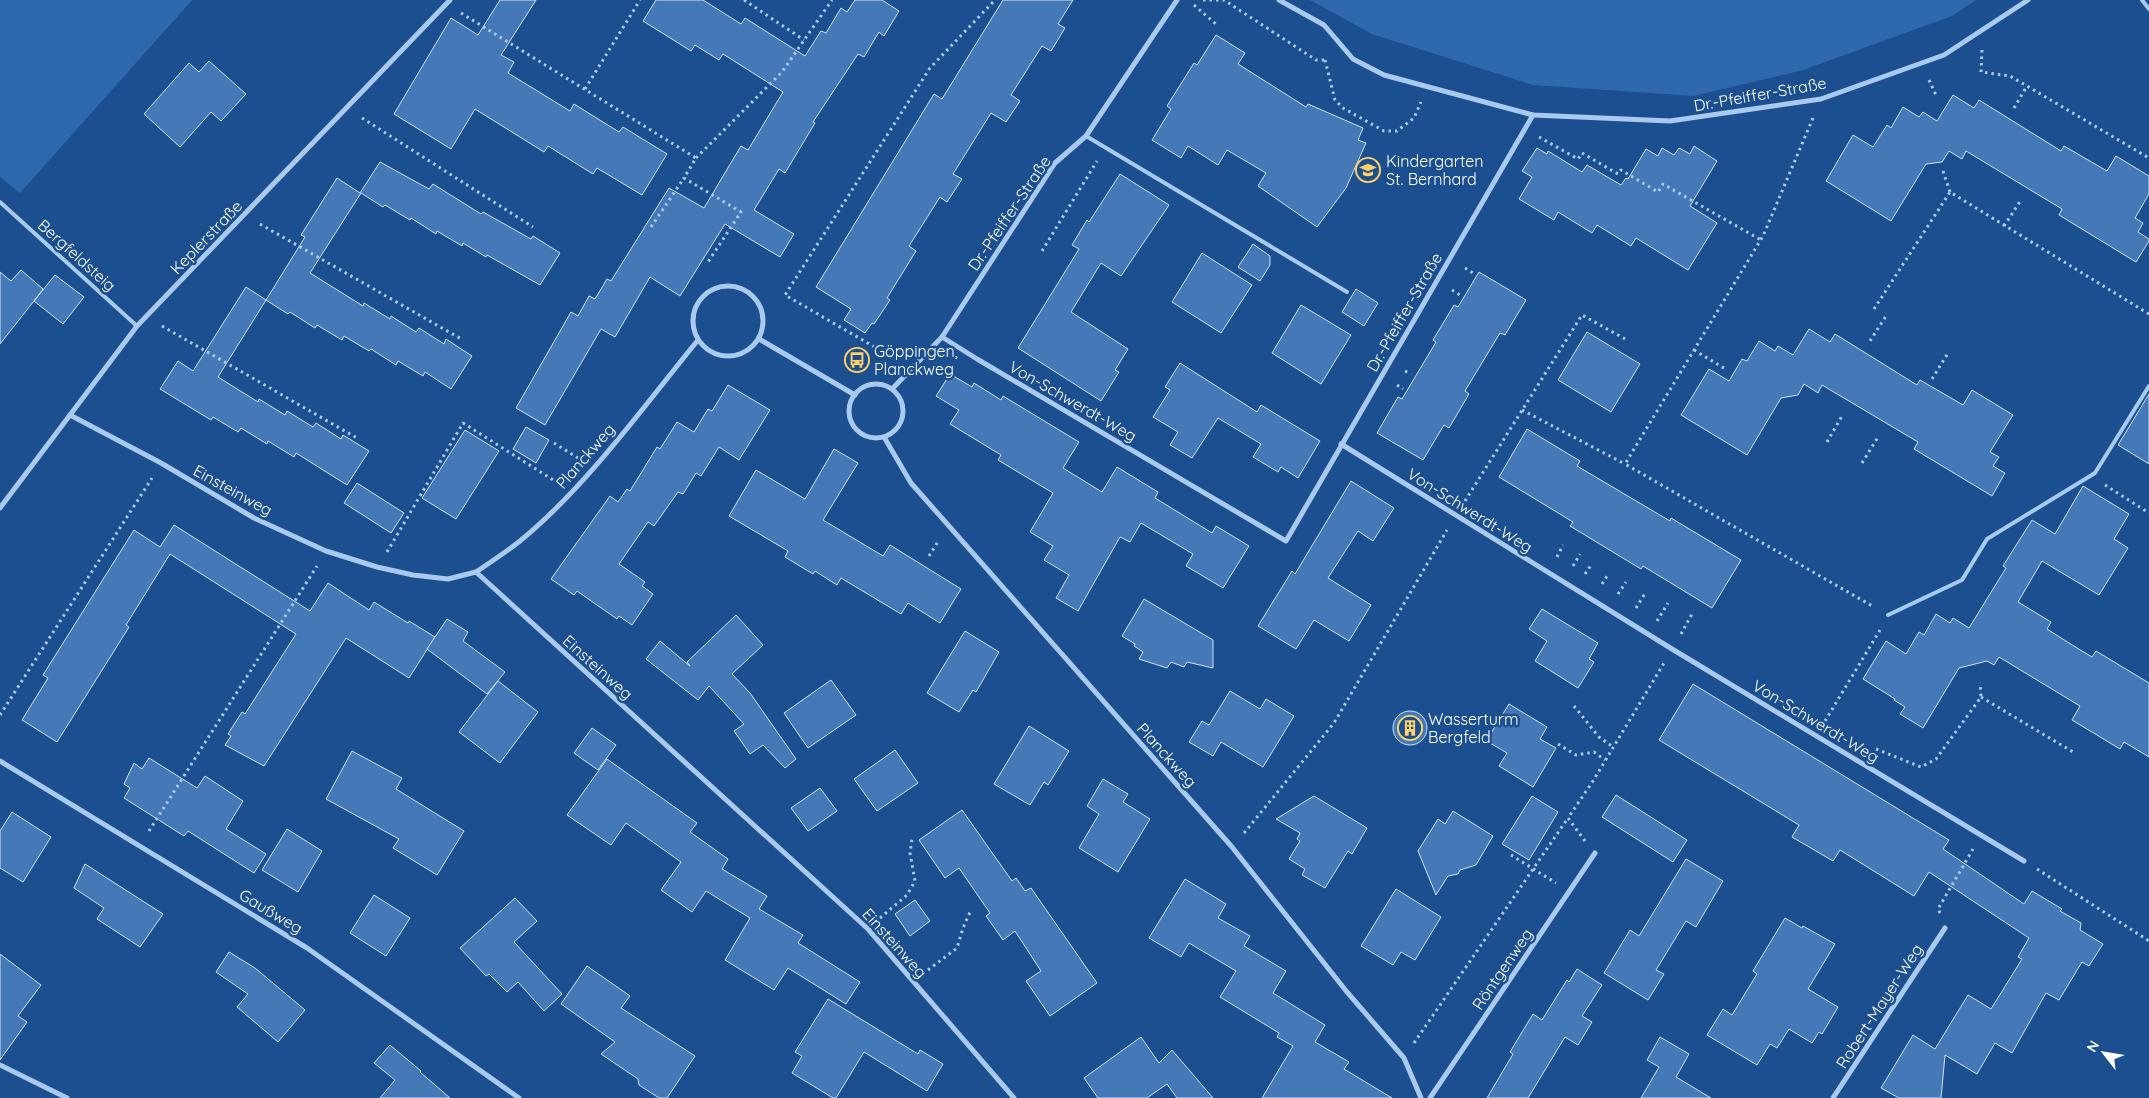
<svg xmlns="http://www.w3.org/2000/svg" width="2149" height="1098" font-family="Quicksand,sans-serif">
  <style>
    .green { fill: #2e69ad }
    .building { fill: #4478b7; stroke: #cfe3fa }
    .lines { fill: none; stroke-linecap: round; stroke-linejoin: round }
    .path { stroke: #a9c9ee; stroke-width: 3; stroke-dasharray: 2.5 4; stroke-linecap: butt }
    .lane { stroke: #a9c9ee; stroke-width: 4 }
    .street { stroke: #a9c9ee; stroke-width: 5 }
    .labels { text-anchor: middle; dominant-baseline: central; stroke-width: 5; stroke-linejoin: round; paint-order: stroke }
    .street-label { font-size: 16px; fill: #fff; stroke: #1b4f8f }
    .poi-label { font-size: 16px; fill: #fff; stroke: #1b4f8f; text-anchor: start }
  </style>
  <rect width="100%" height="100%" fill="#1b4f8f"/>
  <g class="green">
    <path d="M0 0H192L20 193 0 177Z"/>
    <path d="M1310 0H1976L1952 16 1803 70 1694 96 1533 85 1372 34Z"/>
  </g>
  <g class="building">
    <path d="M500 0H536L501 55 514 62 508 73 570 111 574 104 619 132 623 127 667 154 642 195 597 168 593 174 548 146 544 152 475 109 451 149 394 114 451 18 478 35Z"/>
    <path d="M656 0H703L741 24 745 18 805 56 821 31 826 33 841 8 847 12 855 0H882L899 11 884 36 879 32 864 57 858 54 813 122 815 123 785 173 779 169 754 210 794 234 780 257 725 224 680 296 650 277 615 337 601 329 545 425 516 408 571 312 578 316 589 296 595 299 607 279 611 281 669 188 704 208 741 146 748 150 783 92 723 54 719 60 695 45 691 51 643 21Z"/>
    <path d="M1003 0H1073L1058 24 1065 28 1051 51 1042 46 1011 95 1020 101 1006 122 991 113 953 174 962 179 947 202 940 197 909 246 916 251 887 298 890 300 874 324 872 323 865 333 844 320 851 309 816 287 934 94 942 99Z"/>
    <path d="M1216 35 1245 53 1238 64 1306 107 1308 104 1363 128 1358 140 1366 143 1346 188 1317 227 1258 186 1266 173 1227 150 1218 165 1188 146 1181 158 1152 140 1171 109 1167 106 1194 63 1197 65Z"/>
    <path d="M209 61 246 94 221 121 211 112 180 147 144 114 189 63 199 72Z"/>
    <path d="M1953 95 1974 108 1979 100 2061 151 2064 146 2107 171 2116 156 2149 176V194L2135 218 2143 223 2138 232 2149 239V241L2136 262 2059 215 2062 209 1966 151 1962 159 1949 151 1942 162 1926 164 1891 221 1826 181 1853 135 1873 147 1887 125 1891 128 1903 107 1919 117 1923 112 1937 121Z"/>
    <path d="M1694 146 1717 161 1690 206 1717 223 1688 270 1636 238 1631 246 1597 225 1592 233 1558 212 1554 220 1519 199 1532 177 1522 171 1537 148 1547 154 1548 151 1582 172 1587 165 1621 185 1626 178 1628 179 1646 149 1658 156 1662 148 1674 155 1679 148 1690 154Z"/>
    <path d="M380 162 429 189 433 184 481 214 483 212 531 239 533 236 560 253 540 285 487 255 486 257 463 243 462 246 437 231 436 234 411 218 410 220 385 205 383 207 361 193 310 273 363 306 364 303 390 319 391 316 416 332 419 328 444 344 446 339 472 356 451 389 425 372 423 376 398 361 396 365 371 349 369 351 344 336 342 340 317 325 315 328 290 312 288 314 266 300 218 377 258 402 259 399 285 415 287 411 313 427 316 423 341 439 343 435 369 451 347 485 296 453 294 457 268 441 267 444 241 428 238 432 213 417 211 420 160 389 178 361 193 371 246 287 266 300 305 237 301 235 337 178 360 193Z"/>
    <path d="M1120 174 1169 205 1121 276 1101 263 1071 312 1128 349 1115 370 1119 372 1101 401 1018 348 1079 249 1072 245 1087 220 1089 222Z"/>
    <path d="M1253 244 1270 256V265L1260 281 1238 267Z"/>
    <path d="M1202 253 1252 285 1221 333 1172 302Z"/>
    <path d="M21 270 43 289 34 301 55 275 84 297 63 324 34 301 0 344V272L11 281Z"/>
    <path d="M1479 272 1526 300 1505 335 1500 333 1465 391 1469 394 1449 428 1444 425 1423 460 1377 433 1398 397 1402 399 1436 342 1433 340 1454 305 1458 307Z"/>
    <path d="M1356 289 1378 303 1364 326 1342 312Z"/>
    <path d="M1301 305 1351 335 1321 384 1272 353Z"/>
    <path d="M1809 329 1830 342 1835 334 1917 385 1920 380 1963 405 1972 390 2013 415 1990 452 1999 457 1993 466 2005 473 1992 496 1914 449 1918 442 1822 385 1818 393 1804 384 1798 395 1781 398 1747 455 1681 415 1709 369 1729 381 1742 359 1747 361 1759 341 1775 351 1778 346 1793 355Z"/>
    <path d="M1587 332 1640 364 1611 412 1558 380Z"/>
    <path d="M1180 363 1257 412 1261 405 1320 441 1298 478 1281 467 1278 472 1253 457 1261 444 1218 418 1192 458 1170 445 1178 432 1153 417 1170 390 1165 387Z"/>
    <path d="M950 374 972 387 974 383 1001 400 1003 396 1079 442 1063 468 1102 492 1117 467 1158 492 1155 498 1212 533 1216 526 1249 546 1223 588 1186 566 1193 554 1141 523 1130 542 1120 537 1078 611 1056 598 1069 575 1044 560 1053 546 1030 532 1053 493 998 460 1001 455 950 424 959 410 936 396Z"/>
    <path d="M728 385 770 410 739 460 719 447 701 476 696 473 683 494 678 492 654 526 648 522 619 564 645 582 642 586 653 594 632 625 619 616 617 619 577 591 574 595 551 579 610 496 618 502 627 489 630 491 657 447 660 449 677 422 694 432 708 409 712 411Z"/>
    <path d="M2149 394V464L2118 445Z"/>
    <path d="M526 427 549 440 536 463 513 449Z"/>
    <path d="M1527 429 1580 461 1577 466 1670 521 1671 518 1741 560 1712 608 1643 566 1641 569 1570 526 1573 522 1499 477Z"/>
    <path d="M465 430 499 451 456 519 422 498Z"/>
    <path d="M834 449 858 463 823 520 883 556 890 545 961 589 940 623 908 603 901 614 841 578 837 585 815 571 813 574 785 557 788 551 729 516 756 470 805 499Z"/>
    <path d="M1351 481 1394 508 1373 541 1358 531 1328 578 1371 605 1349 641 1314 620 1296 649 1258 626 1292 571 1295 574Z"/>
    <path d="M357 483 404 513 391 533 344 503Z"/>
    <path d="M2083 486 2129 514 2114 539 2128 548 2099 595 2042 561 2018 602 2051 622 2047 629 2069 643 2092 657 2096 651 2149 683V757L2124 742 2120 749 2072 720 2080 706 1999 657 1994 665 1987 661 1959 668 1923 728 1900 714 1905 707 1894 700 1895 699 1863 679 1886 641 1906 654 1919 632 1924 635 1936 614 1950 623 1953 618 1969 628 2006 568 2003 566 2032 520 2055 534Z"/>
    <path d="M174 525 310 611 328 583 369 610 374 602 408 623 409 621 435 637 409 678 346 638 264 766 225 745 231 736 228 734 242 712 245 714 296 634 170 554 126 625 129 627 57 742 22 720 48 678 43 675 134 530 160 547Z"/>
    <path d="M1144 599 1213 640V668L1187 662 1184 667 1171 662 1167 668 1139 659 1143 652 1134 646 1135 644 1122 636Z"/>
    <path d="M1542 609 1598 643 1589 659 1594 662 1578 688 1535 661 1547 641 1529 629Z"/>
    <path d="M736 615 763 645 732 674 750 693 796 759 785 768 763 745 750 754 734 731 744 724 709 686 698 700 646 659 660 641 690 666 687 662Z"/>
    <path d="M447 619 468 632 463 641 505 672 487 694 427 649Z"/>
    <path d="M965 631 999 652 976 692 973 690 959 712 927 693Z"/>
    <path d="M831 680 856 715 808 748 784 713Z"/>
    <path d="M498 681 538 712 500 763 459 732Z"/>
    <path d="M1693 684 1949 840 1943 849 2024 904 2032 891 2062 909 2060 911 2081 923 2080 930 2103 944 2089 966 2082 962 2059 1000 2046 993 2012 1053 1995 1043 1977 1074 1945 1055 1941 1098H1899L1881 1088 1913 1035 1935 1049 1968 995 1991 1009 2022 959 2018 957 2029 938 1929 872 1914 896 1840 850 1833 861 1792 837 1799 825 1659 740Z"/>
    <path d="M1230 691 1260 709 1266 699 1294 716 1263 767 1221 742 1213 756 1189 742 1202 721 1209 725Z"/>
    <path d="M1509 704 1547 727 1540 739 1556 748 1533 787 1499 766 1507 753 1490 743 1492 740 1488 738Z"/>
    <circle cx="1410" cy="728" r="17"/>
    <path d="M1029 726 1069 751 1048 785 1044 782 1030 805 994 784Z"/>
    <path d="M592 728 616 745 598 770 574 753Z"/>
    <path d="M895 750 918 783 877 811 854 779Z"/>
    <path d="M352 751 402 778 396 789 464 831 437 875 393 848 399 839 326 799Z"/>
    <path d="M149 758 197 788 205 776 243 801 226 829 266 854 254 873 188 831 184 836 124 798 130 788 124 784 134 763 142 769Z"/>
    <path d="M607 759 697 823 690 832 728 859 722 869 767 896 759 909 803 935 798 943 860 982 846 1004 788 968 774 990 725 960 750 918 706 891 692 912 661 890 681 862 626 823 611 845 567 815Z"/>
    <path d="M1103 779 1128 794 1123 802 1150 819 1118 872 1079 848 1099 814 1087 806Z"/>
    <path d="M820 788 837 811 808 831 791 808Z"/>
    <path d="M1616 795 1687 840 1673 862 1602 817Z"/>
    <path d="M1314 796 1367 828 1352 854 1348 851 1325 888 1302 875 1305 869 1289 859 1300 841 1297 839 1300 833 1276 819Z"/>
    <path d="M1532 796 1558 812 1529 860 1502 844Z"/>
    <path d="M962 810 1012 881 1016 878 1025 891 1031 888 1097 983 1050 1016 1026 981 1041 971 1015 931 1003 940 986 916 990 913 959 868 945 878 919 840Z"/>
    <path d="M1453 811 1493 836 1476 865 1460 870 1458 874 1448 876 1436 895 1418 851 1438 819 1445 824Z"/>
    <path d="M12 812 51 837 23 882 0 868V831Z"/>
    <path d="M287 829 322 851 298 892 262 870Z"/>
    <path d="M1686 859 1723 881 1696 927 1686 921 1656 970 1664 974 1648 1000 1604 973 1630 930 1639 936Z"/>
    <path d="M85 864 163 914 140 947 97 919 104 908 74 888Z"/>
    <path d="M1185 879 1226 904 1218 918 1250 936 1244 946 1286 971 1273 993 1325 1025 1315 1042 1349 1062 1344 1069 1392 1098H1262L1293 1046 1277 1037 1279 1033 1220 997 1236 971 1189 943 1181 957 1149 938Z"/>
    <path d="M1396 889 1441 917 1415 960 1401 952 1393 965 1361 946Z"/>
    <path d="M374 895 410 918 386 956 350 933Z"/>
    <path d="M515 898 537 921 514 942 562 994 544 1011 518 982 507 992 489 974 486 976 460 948Z"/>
    <path d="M915 900 930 921 910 936 895 914Z"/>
    <path d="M1785 918 1802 928 1803 926 1835 944 1808 989 1838 1007 1822 1034 1819 1032 1812 1043 1789 1029 1777 1048 1770 1044 1757 1065 1707 1035 1723 1009 1732 1015 1757 974 1753 971Z"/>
    <path d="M229 952 255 968 305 1010 278 1042 237 1007 248 994 216 972Z"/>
    <path d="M0 954 41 985 18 1016 27 1022 0 1060Z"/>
    <path d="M587 966 630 996 621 1008 695 1056 667 1098H659L639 1085 638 1079 601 1054 615 1042 561 1004Z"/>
    <path d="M1577 969 1602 985 1582 1016 1592 1022 1578 1045 1565 1037 1528 1098H1487L1513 1054 1510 1052 1533 1014 1542 1020 1567 980 1569 982Z"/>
    <path d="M828 999 918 1054 920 1050 943 1064 927 1091 864 1052 836 1098H833L792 1073 802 1056 795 1052Z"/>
    <path d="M1141 1037 1159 1063 1172 1050 1213 1098H1177L1167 1084 1147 1098H1098L1084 1078Z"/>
    <path d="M1660 1037 1689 1054 1676 1077 1711 1098H1641L1659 1067 1647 1060Z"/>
    <path d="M390 1045 421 1071 420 1072 450 1098H380L395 1080 374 1063Z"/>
  </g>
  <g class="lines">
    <g class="path">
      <path d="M744 0 804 40"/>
      <path d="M1203 0H1224L1316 60H1325"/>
      <path d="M1194 5 1217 25"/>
      <path d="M461 13 696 158 684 178 741 212 708 262"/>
      <path d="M1982 50 1981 72 2010 76 2149 158"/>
      <path d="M1325 60 1335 100 1343 108 1384 131H1397L1414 118 1421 102"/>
      <path d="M1929 80 1936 95"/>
      <path d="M585 89 640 0"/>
      <path d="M2014 108 2027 86"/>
      <path d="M362 118 533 227"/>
      <path d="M1813 118 1763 236 1625 464 1874 607"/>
      <path d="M1539 137 1578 159 1582 153 1618 174 1621 170 1658 192 1663 184 1761 240"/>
      <path d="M696 158 782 72 832 0"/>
      <path d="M1943 171 1950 192"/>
      <path d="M260 224 463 340"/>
      <path d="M2004 226 2021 200"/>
      <path d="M651 227 684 178"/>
      <path d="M1042 251 1097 161"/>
      <path d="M1465 268 1473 273"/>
      <path d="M1452 290 1460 295"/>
      <path d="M1874 309 1950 192 2149 314"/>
      <path d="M162 326 357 438"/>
      <path d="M1870 341 1886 316"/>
      <path d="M1694 350 1727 370"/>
      <path d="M897 360 785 295 930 68 995 0"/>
      <path d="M1405 371 1411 374"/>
      <path d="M1932 379 1948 353"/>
      <path d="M1397 385 1403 389"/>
      <path d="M1522 410 1625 464"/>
      <path d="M1827 442 1842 416"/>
      <path d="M554 443 578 458"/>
      <path d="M1862 463 1878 437"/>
      <path d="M2105 485 2149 513"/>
      <path d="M1465 501 1582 315 1627 340"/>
      <path d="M387 552 463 423 558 483"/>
      <path d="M929 556 939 540"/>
      <path d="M1557 557 1563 545"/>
      <path d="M1573 566 1580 554"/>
      <path d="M1585 574 1592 564"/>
      <path d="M1602 584 1609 573"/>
      <path d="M1618 594 1626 582"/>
      <path d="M1636 608 1646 592"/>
      <path d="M1657 621 1668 603"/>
      <path d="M1681 634 1692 614"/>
      <path d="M1981 697 2073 752"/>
      <path d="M1574 706 1599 737 1613 747"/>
      <path d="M0 715 152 478"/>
      <path d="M1825 721 1880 630"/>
      <path d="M1558 744 1576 755 1594 752 1605 760"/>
      <path d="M1876 749 1921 767 1936 759 1981 697 1980 683"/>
      <path d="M149 831 317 566"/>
      <path d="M1244 833 1334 723 1447 530"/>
      <path d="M1585 841 1568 818 1593 781 1664 663"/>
      <path d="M1511 855 1556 883"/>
      <path d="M2037 869 2149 941"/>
      <path d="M1940 913 1938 909 1973 849"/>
      <path d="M880 918 907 895 915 881 910 853 912 839"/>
      <path d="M928 970 957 948 963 928 971 910"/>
      <path d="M1414 1043 1568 818"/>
    </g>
    <g class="lane">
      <path d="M2142 0 2149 9"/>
      <path d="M1086 136 1347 292"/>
      <path d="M0 202 137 326"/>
      <path d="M1888 615 1962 580 1987 539 2095 473 2149 386"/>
    </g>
    <g class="street">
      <path d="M1279 0 1324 25 1353 59 1384 75 1533 115 1670 121 1821 99 1944 55 2028 0"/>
      <circle cx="728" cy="321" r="35"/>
      <path d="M942 337 977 359 1286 541 1533 115"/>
      <path d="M759 339 855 395"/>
      <circle cx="876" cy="411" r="27"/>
      <path d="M892 389 942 337 1055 163 1086 136 1177 0"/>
      <path d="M70 415 161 463 254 518 326 551 377 567 413 575 448 579 476 572 868 929 1014 1098"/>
      <path d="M884 437 911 483 1232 847 1347 992 1404 1058 1421 1098"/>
      <path d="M1341 444 1672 649 2024 861"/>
      <path d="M0 508 137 326 450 0"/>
      <path d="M476 572C491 562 506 552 520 541 586 487 644 406 698 340"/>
      <path d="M0 761 307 948 519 1098"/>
      <path d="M0 1065 67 1098"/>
      <path d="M1430 1098 1595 853"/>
      <path d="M1833 1098 1945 928"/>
    </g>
  </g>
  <defs>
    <symbol id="school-ring" viewBox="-11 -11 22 22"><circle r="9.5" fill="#1b4f8f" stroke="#ffd166" stroke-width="1.5"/><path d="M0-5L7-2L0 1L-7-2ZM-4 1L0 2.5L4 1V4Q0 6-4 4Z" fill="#ffd166"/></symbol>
    <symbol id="bus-ring" viewBox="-11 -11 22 22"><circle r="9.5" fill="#1b4f8f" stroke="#ffd166" stroke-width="1.5"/><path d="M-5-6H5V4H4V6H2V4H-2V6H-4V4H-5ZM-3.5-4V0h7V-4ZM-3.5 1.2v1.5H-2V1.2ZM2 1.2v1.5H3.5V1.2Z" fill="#ffd166"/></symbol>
    <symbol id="building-ring" viewBox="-11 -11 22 22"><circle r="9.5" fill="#1b4f8f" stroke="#ffd166" stroke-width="1.5"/><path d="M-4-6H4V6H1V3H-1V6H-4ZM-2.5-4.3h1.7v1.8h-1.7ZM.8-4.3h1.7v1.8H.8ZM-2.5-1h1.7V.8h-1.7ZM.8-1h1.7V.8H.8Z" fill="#ffd166"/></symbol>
  </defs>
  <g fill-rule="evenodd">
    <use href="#school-ring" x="1354" y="156" width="28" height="28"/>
    <use href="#bus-ring" x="843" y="346" width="28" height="28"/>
    <use href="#building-ring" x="1396" y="714" width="28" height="28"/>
  </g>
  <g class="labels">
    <g class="street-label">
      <text transform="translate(1760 94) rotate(-10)">Dr.-Pfeiffer-Straße</text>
      <text transform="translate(1009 213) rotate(-56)">Dr.-Pfeiffer-Straße</text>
      <text transform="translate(206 237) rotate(-46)">Keplerstraße</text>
      <text transform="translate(77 255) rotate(42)">Bergfeldsteig</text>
      <text transform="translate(1404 312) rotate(-60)">Dr.-Pfeiffer-Straße</text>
      <text transform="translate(1073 401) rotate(30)">Von-Schwerdt-Weg</text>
      <text transform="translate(585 456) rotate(-49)">Planckweg</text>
      <text transform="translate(233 490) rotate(29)">Einsteinweg</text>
      <text transform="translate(1470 510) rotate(32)">Von-Schwerdt-Weg</text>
      <text transform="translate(598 667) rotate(42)">Einsteinweg</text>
      <text transform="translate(1816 721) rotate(31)">Von-Schwerdt-Weg</text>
      <text transform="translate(1167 755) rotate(48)">Planckweg</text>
      <text transform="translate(271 911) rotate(31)">Gaußweg</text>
      <text transform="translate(895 943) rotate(48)">Einsteinweg</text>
      <text transform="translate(1502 969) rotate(-56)">Röntgenweg</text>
      <text transform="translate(1879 1006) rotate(-57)">Robert-Mayer-Weg</text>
    </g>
    <g class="poi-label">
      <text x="1386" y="161">Kindergarten<tspan x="1386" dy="18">St. Bernhard</tspan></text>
      <text x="874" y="351">Göppingen,<tspan x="874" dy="18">Planckweg</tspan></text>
      <text x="1428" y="719">Wasserturm<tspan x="1428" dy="18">Bergfeld</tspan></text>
    </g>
  </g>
  <g transform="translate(2104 1053) rotate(301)" stroke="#1b4f8f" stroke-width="4" paint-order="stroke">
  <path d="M0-4L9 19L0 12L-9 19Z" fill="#ffffff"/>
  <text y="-8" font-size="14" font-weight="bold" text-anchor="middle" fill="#ffffff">N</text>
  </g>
</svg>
